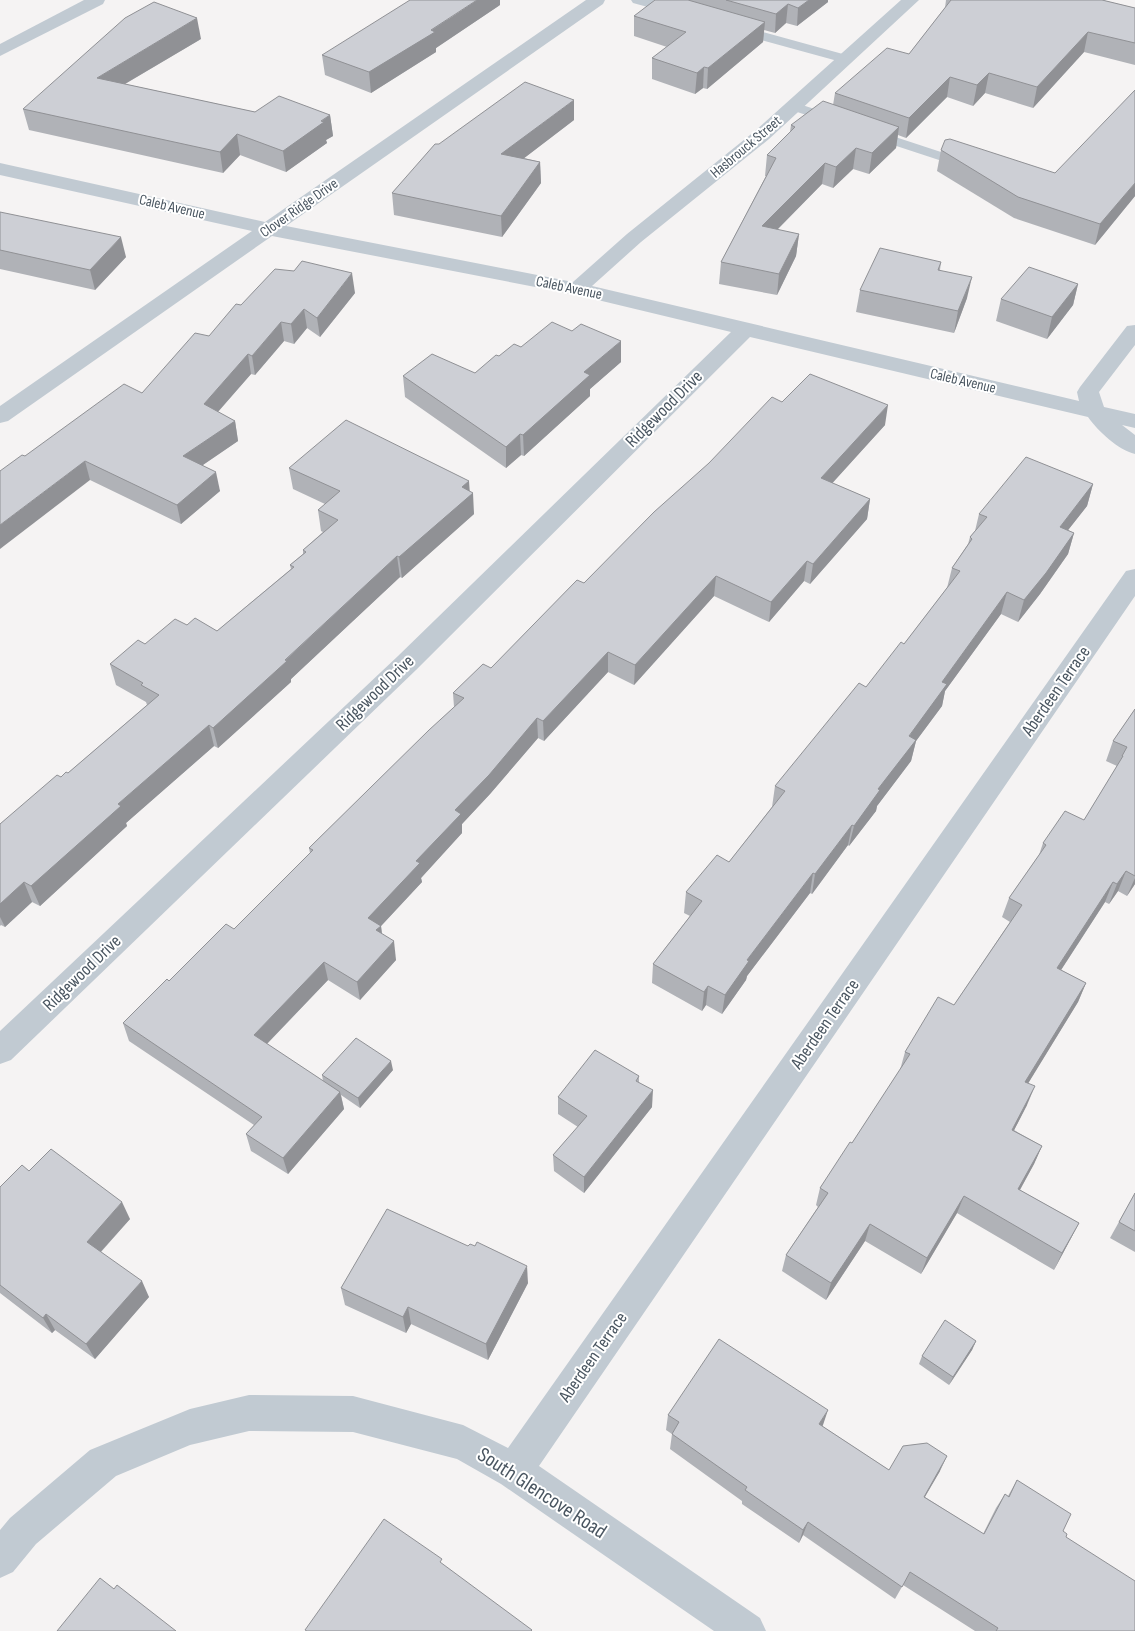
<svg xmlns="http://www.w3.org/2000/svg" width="1135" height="1631" font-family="'Sofia Sans Condensed',sans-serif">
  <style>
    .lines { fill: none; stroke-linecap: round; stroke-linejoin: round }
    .lane { fill: #c1cad2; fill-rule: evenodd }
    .street { fill: #c1cad2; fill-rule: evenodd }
    .wall { fill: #b0b2b7 }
    .shaded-wall { fill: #909195 }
    .building { fill: #cdcfd5; stroke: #909195 }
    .labels { text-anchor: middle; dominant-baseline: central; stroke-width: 4; stroke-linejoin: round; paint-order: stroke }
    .far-street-label { font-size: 15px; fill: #4a5661; stroke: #fff }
    .street-label { font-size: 18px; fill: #4a5661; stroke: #fff }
    .near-street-label { font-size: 21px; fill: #4a5661; stroke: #fff }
  </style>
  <rect width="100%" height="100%" fill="#f5f3f3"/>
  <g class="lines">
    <g class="lane">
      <path d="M631 0H653L682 8 684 11 677 15 633 3Z"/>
      <path d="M737 25 850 56 852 59 845 63 732 32 730 29Z"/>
      <path d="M793 102 842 118 844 121 842 124 837 125 788 109 786 106 788 103Z"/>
      <path d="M871 129 944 153 946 156 944 159 939 160 866 136 864 133 866 130Z"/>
    </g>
    <g class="street">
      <path d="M84 0H105L103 4 0 56V44Z"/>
      <path d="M586 0H605L603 4 286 226 573 282 627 234 755 131 901 0H919L769 139 641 242 592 286 1079 401 1077 392 1080 387 1127 326 1135 325V345L1099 392 1104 407 1135 414V428L1122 425 1135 435V454C1118 450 1098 431 1088 417L750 337 416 670 11 1060 0 1064V1031L398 656 731 332 577 295 272 236 8 421 0 423V406L252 231 0 175V163L265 222Z"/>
      <path d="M1135 569V596L539 1466 760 1618 766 1631H714L501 1484 457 1459 353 1432 249 1431 190 1445 116 1476 36 1544 13 1572 0 1578V1530L10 1518 90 1450 190 1409 249 1395 353 1396 463 1425 508 1448 1126 571Z"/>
    </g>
  </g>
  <g class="wall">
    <path d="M655 0H828V2L797 26 786 23 775 33 764 30 763 42 707 89 703 88 695 94 652 79V58L667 47 634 36V16Z"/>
    <path d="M946 0H1102L1135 8V65L1084 52 1033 108 985 93 973 106 947 97 906 138 898 135 896 148 869 174 853 169 833 188 822 184 777 230 799 234 796 256 777 295 719 284 721 262 766 176H765L767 155 790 132 791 125 833 105 835 93 909 54 945 8Z"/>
    <path d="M500 5 436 48V52L371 93 325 75 322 55Z"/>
    <path d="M201 39 125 84 255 112 330 115 333 136 326 140 327 143 286 172 240 155 223 173 29 130 23 109Z"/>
    <path d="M574 120 524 158 540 162 541 183 502 237 394 215 392 193 439 144Z"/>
    <path d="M941 150 1055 173 1135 196 1095 245 1014 218 937 171Z"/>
    <path d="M0 212 126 257 95 290 0 269Z"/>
    <path d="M941 262 940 270 967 298 954 333 856 312 860 290Z"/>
    <path d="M1078 284 1073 305 1047 339 996 321 1001 299Z"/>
    <path d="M355 293 320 337 307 328 294 344 284 341 255 375 251 374 218 412 235 421 238 441 203 465 220 491 181 524 90 480 25 456 142 393 209 336 241 305Z"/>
    <path d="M572 331 621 362 590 389V396L524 456 521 455 506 468 405 397 403 376 475 373 499 356 521 347Z"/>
    <path d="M782 402 885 425 832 483 870 499 867 519 810 584 804 581 769 622 714 596 634 685 608 672 544 741 538 738 490 794 462 824V833L421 878 422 882 381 926 382 934 396 960 360 1000 328 980 267 1044 323 1081 322 1075 393 1070 360 1108 341 1095 344 1109 288 1174 251 1151 246 1134 254 1125 129 1041 123 1023 169 981 234 929 310 853 309 848 454 707 453 693 491 668Z"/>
    <path d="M289 468 469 481V491L474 514 402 578 400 577 291 679V682L218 748 214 746 126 823 127 826 40 906 32 902 5 927 1 925 0 926V824L61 777 68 773 147 705 146 702 116 685 110 664 145 644 187 625 217 631 291 569 290 565 303 554V550L323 532 321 531 318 510 325 504 293 489Z"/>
    <path d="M1093 484 1087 506 1068 530 1074 533 1068 554 1040 594 1018 622 1001 614 945 691 942 706 916 741 911 761 877 806 876 811 849 846 848 845 812 894 810 893 747 976 746 980 722 1014 706 1005 702 1011 652 983 653 964 690 916 684 913 686 892 729 862 772 807 775 786 866 687 904 644 947 588 952 568 968 544 970 537 975 531 979 514Z"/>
    <path d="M1135 709V884L1127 896 1118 891 1109 904 1105 902 1061 970 1086 983 1078 1002 1028 1083 1027 1105 1014 1130 1042 1146 1034 1164 1020 1190 1079 1223 1070 1240 1054 1270 957 1213 921 1274 865 1241 826 1300 782 1271 786 1255 818 1207 816 1205 820 1188 852 1143 900 1070 905 1052 954 1005 1010 922 1002 917 1009 898 1039 855 1043 843 1084 820 1117 766 1106 761 1113 741Z"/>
    <path d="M639 1076V1082L652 1107 584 1193 554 1171 553 1155 578 1127 558 1114V1097Z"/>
    <path d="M29 1171 130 1219 101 1252 149 1297 95 1359 55 1330 52 1333 0 1293V1187Z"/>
    <path d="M1135 1193V1252L1110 1238Z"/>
    <path d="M528 1283 488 1360 411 1324 406 1333 345 1305 341 1288Z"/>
    <path d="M976 1341 972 1350 949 1385 919 1364 922 1356Z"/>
    <path d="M668 1415 823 1425 822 1426 889 1470 940 1471 925 1497 983 1534 996 1508 1005 1494 1008 1496 1017 1480 1063 1531 1066 1537 1135 1631H975L903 1585 895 1599 803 1535 799 1543 742 1504V1501L670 1449 672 1434 666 1430Z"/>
  </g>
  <g class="shaded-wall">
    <path d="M477 0H500V5L436 48V52L371 93 369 72Z"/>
    <path d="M809 0H828V2L797 26 798 8Z"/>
    <path d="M788 4 786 23 775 33 776 14Z"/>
    <path d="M197 18 201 39 101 98 97 78Z"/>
    <path d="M765 22 763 42 707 89 708 68Z"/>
    <path d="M1088 32 1084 52 1033 108 1037 87Z"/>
    <path d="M704 67 703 88 695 94 697 73Z"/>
    <path d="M989 73 985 93 973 106 977 85Z"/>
    <path d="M950 77 947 97 906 138 909 118Z"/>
    <path d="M574 100V120L502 175 501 154Z"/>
    <path d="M330 115 333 136 326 140 327 143 286 172 283 151Z"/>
    <path d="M899 127 896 148 869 174 872 153Z"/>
    <path d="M237 134 240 155 223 173 220 152Z"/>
    <path d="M856 148 853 169 833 188 836 167Z"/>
    <path d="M540 162 541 183 502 237 501 216Z"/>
    <path d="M825 163 822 184 760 247 762 226Z"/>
    <path d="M1135 183V196L1095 245 1100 224Z"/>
    <path d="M799 234 796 256 777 295 779 274Z"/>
    <path d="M121 237 126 257 95 290 90 270Z"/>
    <path d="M352 273 355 293 320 337 317 318Z"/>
    <path d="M972 277 967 298 954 333 958 311Z"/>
    <path d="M1078 284 1073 305 1047 339 1052 317Z"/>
    <path d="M304 309 307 328 294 344 291 324Z"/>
    <path d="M281 322 284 341 255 375 252 356Z"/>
    <path d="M621 341V362L590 389V396L524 456 523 435 584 372Z"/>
    <path d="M248 354 251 374 208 423 204 404Z"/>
    <path d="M888 405 885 425 818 499 821 478Z"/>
    <path d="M235 421 238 441 188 475 183 456Z"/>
    <path d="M520 434 521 455 506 468V447Z"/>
    <path d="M85 461 90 480 0 549V525Z"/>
    <path d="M216 472 220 491 181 524 177 505Z"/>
    <path d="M469 481 470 495 473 493 474 514 402 578 399 557 462 487Z"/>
    <path d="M1093 484 1087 506 1054 548 1060 527Z"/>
    <path d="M870 499 867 519 810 584 813 564Z"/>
    <path d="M1074 533 1068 554 1040 594 1018 622 1024 600Z"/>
    <path d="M397 556 400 577 291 679V682L218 748 213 728Z"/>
    <path d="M807 561 804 581 769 622 771 602Z"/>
    <path d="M716 576 714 596 634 685 635 665Z"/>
    <path d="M1007 592 1001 614 945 691 942 706 916 741 911 761 877 806 876 811 849 846 854 826 878 789 942 682Z"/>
    <path d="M608 652V672L544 741 543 721Z"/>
    <path d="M537 718 538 738 490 794 462 824V833L421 878 422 882 381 926 383 944 368 918 416 861 455 810Z"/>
    <path d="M209 725 214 746 126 823 127 826 40 906 31 886 118 804Z"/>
    <path d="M852 825 848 845 812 894 815 874Z"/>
    <path d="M1126 871 1118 891 1109 904 1117 884Z"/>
    <path d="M813 873 810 893 747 976 746 980 722 1014 725 995 747 960Z"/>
    <path d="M1135 878V884L1127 896Z"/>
    <path d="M24 882 32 902 5 927 0 917V904Z"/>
    <path d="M1113 882 1105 902 1050 987 1057 968Z"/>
    <path d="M394 941 396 960 360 1000 357 982Z"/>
    <path d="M324 962 328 980 258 1053 254 1035Z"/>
    <path d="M1086 983 1078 1002 1018 1100 1025 1082Z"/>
    <path d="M708 986 706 1005 702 1011 704 992Z"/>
    <path d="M391 1061 393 1070 360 1108 358 1098Z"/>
    <path d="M1035 1086 1027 1105 1005 1148 1012 1130Z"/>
    <path d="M653 1090 652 1107 584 1193V1177Z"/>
    <path d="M340 1092 344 1109 288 1174 283 1158Z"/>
    <path d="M1042 1146 1034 1164 1011 1206 1018 1189Z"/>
    <path d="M964 1196 957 1213 921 1274 927 1258Z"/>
    <path d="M122 1202 130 1219 95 1258 87 1242Z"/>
    <path d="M1079 1223 1070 1240 1054 1270 1062 1253Z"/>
    <path d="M870 1224 865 1241 826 1300 831 1283Z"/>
    <path d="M527 1266 528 1283 488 1360 486 1344Z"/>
    <path d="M142 1281 149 1297 95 1359 86 1344Z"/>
    <path d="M408 1307 411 1324 406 1333 403 1317Z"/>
    <path d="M46 1314 55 1330 52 1333 43 1318Z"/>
    <path d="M976 1341 972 1350 949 1385 953 1377Z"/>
    <path d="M828 1410 823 1425 814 1439 819 1424Z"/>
    <path d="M947 1456 940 1471 917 1510 924 1497Z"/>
    <path d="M808 1522 803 1535 799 1543 803 1530Z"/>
  </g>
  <g class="building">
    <path d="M410 0H477L431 30 435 32 369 72 322 55Z"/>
    <path d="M655 0H688L765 22 708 68 704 67 697 73 652 58 686 32 634 16Z"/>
    <path d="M726 0H809L798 8 788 4 776 14Z"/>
    <path d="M951 0H1102L1135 8V43L1088 32 1037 87 989 73 977 85 950 77 909 118 835 93 887 48 909 54Z"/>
    <path d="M154 2 197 18 97 78 255 112 279 96 330 115 321 121 324 122 283 151 237 134 220 152 23 109 125 18Z"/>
    <path d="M525 82 574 100 501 154 540 162 501 216 392 193 435 144H439Z"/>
    <path d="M1135 90V183L1100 224 1018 197 941 150 945 140 950 139 1055 173Z"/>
    <path d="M823 101 899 127 872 153 856 148 836 167 825 163 762 226 799 234 779 274 721 262 776 158 767 155 795 127 791 125Z"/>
    <path d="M0 212 121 237 90 270 0 250Z"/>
    <path d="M880 248 941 262 938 270 972 277 958 311 860 290Z"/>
    <path d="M302 261 352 273 317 318 304 309 291 324 281 322 252 356 248 354 204 404 235 421 183 456 216 472 177 505 85 461 0 525V471L22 455 25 456 124 384 142 393 195 333 209 336 236 304 241 305 275 269 294 271Z"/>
    <path d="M1029 267 1078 284 1052 317 1001 299Z"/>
    <path d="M552 322 572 331 581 324 621 341 584 372 590 375 523 435 520 434 506 447 403 376 432 354 475 373 496 355 499 356 514 344 521 347Z"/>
    <path d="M810 374 888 405 821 478 870 499 813 564 807 561 771 602 716 576 635 665 608 652 543 721 537 718 489 775 455 810 461 814 416 861 420 863 368 918 381 926 376 930 394 941 357 982 324 962 254 1035 340 1092 283 1158 246 1134 262 1117 123 1023 167 979 169 981 226 924 234 929 313 850 309 848 429 730 464 698 453 693 483 664 491 668 577 580 584 583 654 512 709 463 772 397 782 402Z"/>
    <path d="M346 420 469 481 462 487 473 493 399 557 397 556 285 660 287 661 213 728 209 725 118 804 121 806 31 886 24 882 0 904V824L57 775 61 777 66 772 68 773 159 695 141 685 143 683 110 664 138 640 145 644 175 619 187 625 195 618 217 631 294 567 290 565 306 552 303 550 338 520 318 510 340 491 289 468Z"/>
    <path d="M1026 457 1093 484 1060 527 1074 533 1046 573 1024 600 1007 592 942 682 947 684 909 736 916 740 878 789 880 790 854 826 852 825 815 874 813 873 747 960 749 961 725 995 708 986 704 992 653 964 702 901 686 892 717 855 729 862 785 791 775 786 859 683 866 687 901 642 904 644 960 571 952 568 972 539 970 537 987 517 979 514Z"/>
    <path d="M1135 709V876L1126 871 1117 884 1113 882 1057 968 1086 983 1025 1082 1035 1086 1012 1130 1042 1146 1018 1189 1079 1223 1062 1253 964 1196 927 1258 870 1224 831 1283 786 1255 828 1193 820 1188 850 1142 852 1143 910 1054 905 1052 938 997 954 1005 1022 905 1009 898 1046 845 1043 843 1065 811 1084 820 1123 756H1122L1127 747 1113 741Z"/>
    <path d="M356 1038 391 1061 358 1098 322 1075Z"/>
    <path d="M595 1050 639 1076 636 1081 653 1090 584 1177 553 1155 587 1116 558 1097Z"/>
    <path d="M51 1149 122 1202 87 1242 142 1281 86 1344 46 1314 43 1318 0 1285V1187L22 1165 29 1171Z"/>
    <path d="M1135 1193V1231L1119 1222Z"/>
    <path d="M387 1209 468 1246 470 1244 475 1246 477 1242 527 1266 486 1344 408 1307 403 1317 341 1288Z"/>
    <path d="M945 1320 976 1341 953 1377 922 1356Z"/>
    <path d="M719 1339 828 1410 819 1424 889 1470 903 1446 927 1443 947 1456 924 1497 984 1534 1005 1494 1009 1497 1017 1480 1071 1514 1063 1531 1067 1534 1066 1537 1135 1581V1631H996L998 1628 910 1572 902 1587 808 1522 803 1530 745 1490 747 1487 672 1434 679 1422 668 1415Z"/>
    <path d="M384 1519 442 1559 440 1562 532 1630 531 1631H307L305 1630Z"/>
    <path d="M100 1578 114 1589 117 1585 176 1631H57Z"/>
  </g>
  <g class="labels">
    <g class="far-street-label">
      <text transform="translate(746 147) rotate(-40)">Hasbrouck Street</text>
      <text transform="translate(172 207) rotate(13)">Caleb Avenue</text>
      <text transform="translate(299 208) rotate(-35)">Clover Ridge Drive</text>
      <text transform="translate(569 288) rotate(12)">Caleb Avenue</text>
      <text transform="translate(963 381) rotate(13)">Caleb Avenue</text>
    </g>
    <g class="street-label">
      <text transform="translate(664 409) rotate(-45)">Ridgewood Drive</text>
      <text transform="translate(1056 691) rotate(-55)">Aberdeen Terrace</text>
      <text transform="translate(375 693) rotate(-44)">Ridgewood Drive</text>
      <text transform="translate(82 973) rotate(-44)">Ridgewood Drive</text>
      <text transform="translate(825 1024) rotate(-55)">Aberdeen Terrace</text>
      <text transform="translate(593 1357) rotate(-55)">Aberdeen Terrace</text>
    </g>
    <g class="near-street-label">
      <text transform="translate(542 1493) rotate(33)">South Glencove Road</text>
    </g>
  </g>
</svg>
